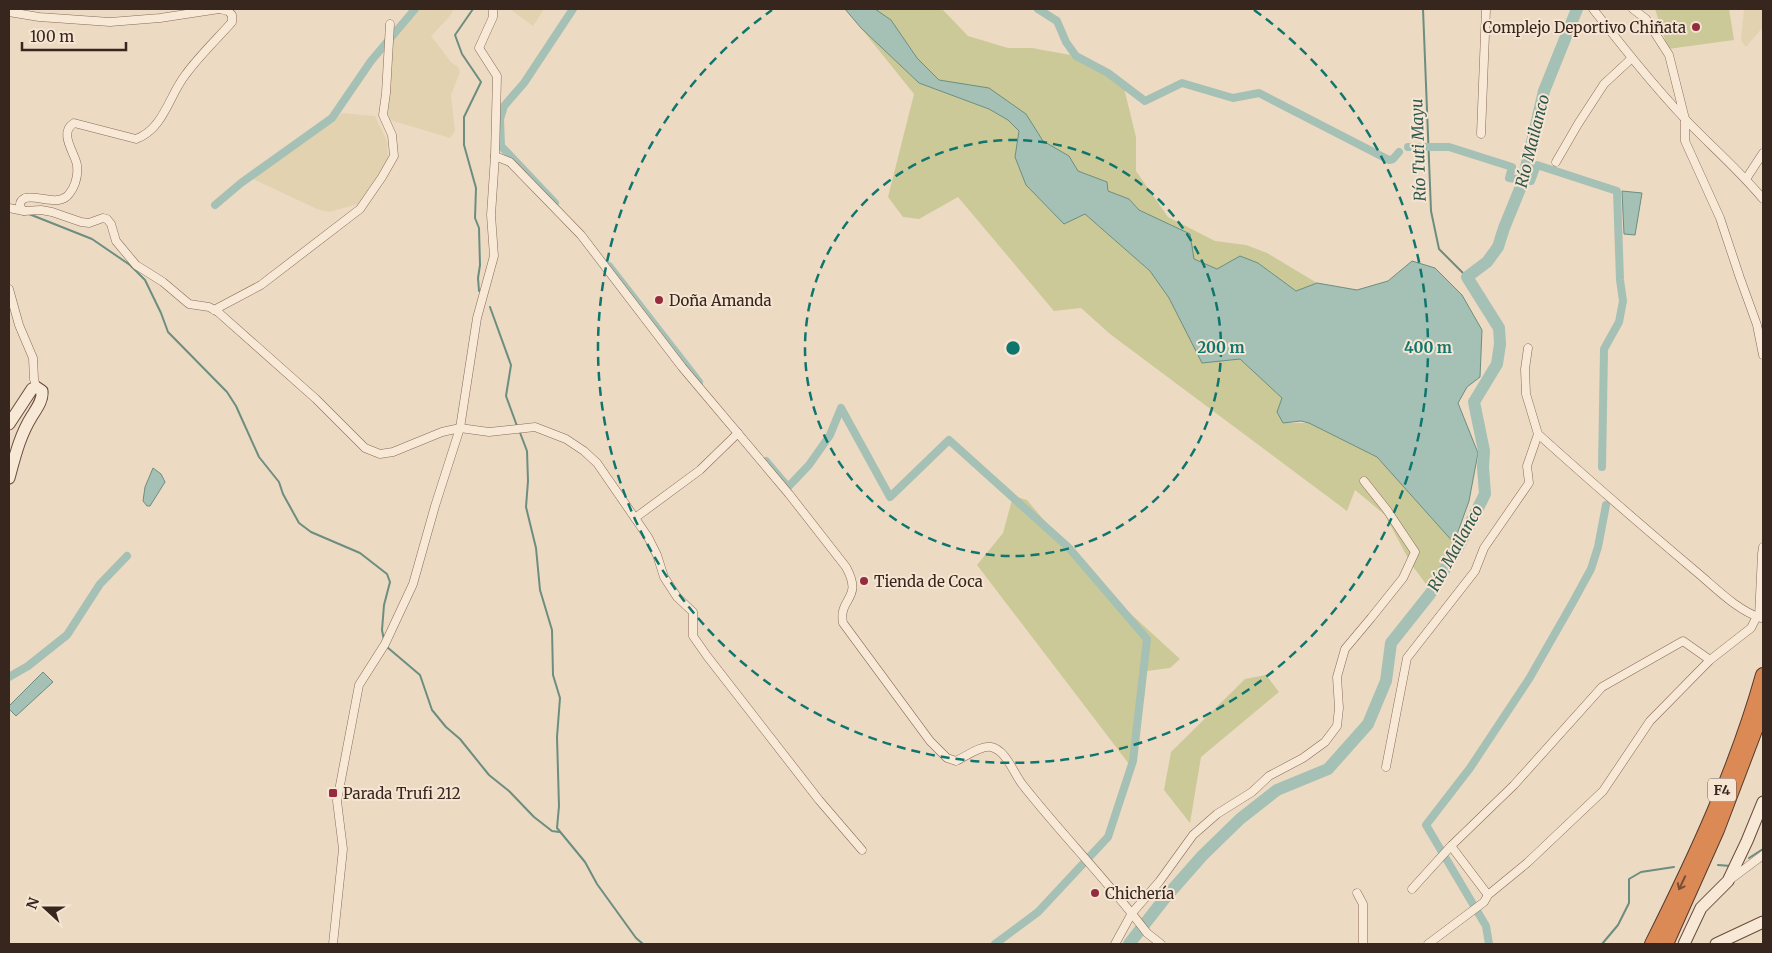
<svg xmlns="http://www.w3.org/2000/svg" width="1772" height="953" font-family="Merriweather,serif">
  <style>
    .farmland { fill: #e3d2b0 }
    .green { fill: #cbc997 }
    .water { fill: #a5c0b4; stroke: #6c8e80 }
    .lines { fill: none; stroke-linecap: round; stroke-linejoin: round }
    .stream { stroke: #6c8e80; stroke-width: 2 }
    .canal { stroke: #a5c0b4; stroke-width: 8 }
    .river { stroke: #a5c0b4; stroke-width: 12 }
    .street-casing { stroke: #876b5a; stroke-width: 9 }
    .secondary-casing { stroke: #694c3d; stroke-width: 13 }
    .highway-casing { stroke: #553a2e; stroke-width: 16 }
    .street { stroke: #f8e8d6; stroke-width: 8 }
    .secondary { stroke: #f8e8d6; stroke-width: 11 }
    .highway { stroke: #db8a55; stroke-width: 14 }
    .oneway { stroke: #794e34 }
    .ring { fill: none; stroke: #0f766e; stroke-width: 2.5; stroke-dasharray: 9 6 }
    .poi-dot { fill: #952b3d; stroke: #f5e5d2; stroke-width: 2 }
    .labels { text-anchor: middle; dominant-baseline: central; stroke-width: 4; stroke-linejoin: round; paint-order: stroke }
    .shield { fill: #f5e5d2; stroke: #705f54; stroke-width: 1 }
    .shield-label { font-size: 14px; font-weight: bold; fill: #37261e }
    .poi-label { font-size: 15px; fill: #37261e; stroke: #f5e5d2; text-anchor: start }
    .water-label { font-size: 16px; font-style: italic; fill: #2d574d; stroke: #f5e5d2 }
    .centre { fill: #0f766e; stroke: #f5e5d2; stroke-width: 2.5 }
    .ring-label { font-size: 15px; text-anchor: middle; font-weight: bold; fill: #0f766e; stroke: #f5e5d2; stroke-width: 4; stroke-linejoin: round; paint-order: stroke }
  </style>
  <rect width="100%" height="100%" fill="#eddac3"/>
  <g class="farmland">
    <path d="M420 9H454L449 17 431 36 451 62 458 67 460 72 451 95 455 131 450 138 390 120 388 114 392 53 394 35Z"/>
    <path d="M510 9H544L533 26Z"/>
    <path d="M1744 9H1763V27L1746 47 1741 40Z"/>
    <path d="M342 113 375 116 387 141 388 159 358 204 329 212 317 209 253 179Z"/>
  </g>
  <g class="green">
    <path d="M875 9H942L968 36 1008 48H1032L1076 56 1108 73 1123 84 1136 137V171L1168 217 1215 241 1246 245 1267 253 1317 283 1296 291 1258 263 1217 269 1194 259 1190 234 1139 210 1129 199 1108 191 1107 182 1078 171 1069 156 1043 141 1026 114 959 84 939 80 917 58 891 20Z"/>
    <path d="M1655 9H1729L1734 40 1668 49Z"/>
    <path d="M861 28 919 83 989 109 1008 120 1019 131 1015 157 1085 214 1150 271 1169 298 1240 358 1282 398 1277 412 1283 423H1309L1377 457 1454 543 1429 588 1411 564 1385 515 1355 490 1347 511 1110 334 1081 308 1054 311 958 197 919 219 903 217 888 197 914 94Z"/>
    <path d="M1013 496 1027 500 1097 583 1180 659 1170 668 1139 672 1138 705 1129 764 977 565 1003 533Z"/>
    <path d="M1266 675 1279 692 1201 757 1190 823 1164 790 1171 752 1245 679Z"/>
  </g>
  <g class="water">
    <path d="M845 9H875L891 20 917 58 939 80 989 88 1026 114 1043 141 1069 156 1078 171 1107 182 1108 191 1129 199 1139 210 1190 234 1194 259 1217 269 1240 256 1258 263 1296 291 1317 283 1357 290 1388 281 1412 261 1435 268 1462 295 1482 330 1480 377 1467 387 1458 403 1478 453 1469 501 1454 543 1377 457 1309 423 1301 421 1283 423 1277 412 1282 398 1240 359 1202 363 1169 298 1150 271 1085 214 1064 224 1026 185 1015 157 1019 131 1008 120 989 109 919 83 861 28Z"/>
    <path d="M1622 191 1642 193 1635 235 1624 234Z"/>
    <path d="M153 468 161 474 165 482 150 506H147L143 501 145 487Z"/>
    <path d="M43 672 53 682 16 716 9 709V706Z"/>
  </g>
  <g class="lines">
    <g class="stream">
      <path d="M473 9 455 35 462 54 481 82 464 117V145L476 188 475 218 479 228 480 265 478 278 479 291"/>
      <path d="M1423 9 1431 211 1439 249 1467 277"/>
      <path d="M29 214 92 239 130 265 145 280 161 313 168 332 227 392 236 406 259 457 279 482 283 494 299 523 311 532 360 553 387 574 390 582 384 605 382 630 384 640"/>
      <path d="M490 307 511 365 506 396 517 426"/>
      <path d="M519 430 527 451 528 481 526 507 536 548 540 590 552 630 553 675 560 698 557 737 559 806 557 828 585 862 597 884 636 938 643 944"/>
      <path d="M387 647 420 675 432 710 446 727 460 739 489 775 509 791 534 817 552 831 559 832"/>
      <path d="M1749 858 1763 849"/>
      <path d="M1718 865 1731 866"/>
      <path d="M1577 944H1583"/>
      <path d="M1602 944 1618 925 1629 903V879L1641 872 1674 867"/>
    </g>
    <g class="canal">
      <path d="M1038 9 1057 21 1066 42 1076 56 1108 73 1145 101 1182 83 1233 98 1259 93 1389 160 1393 159 1399 152"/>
      <path d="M1408 147H1449L1512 167 1509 178 1531 181 1537 165 1617 191 1620 280 1623 301 1619 322 1604 349 1602 467"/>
      <path d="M555 203 501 146 500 119 504 106 524 83 573 9"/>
      <path d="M215 205 241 183 332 118 371 61 415 9"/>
      <path d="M609 266 699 382"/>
      <path d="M766 461 788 487 809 465 830 435 841 408 890 497 949 440 1069 548 1147 639 1133 761 1108 837 1038 912 995 944"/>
      <path d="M9 677 28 666 67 635 100 584 127 556"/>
      <path d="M1489 944 1486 926 1426 825 1470 768 1529 679 1573 602 1591 569 1598 547 1606 505"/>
    </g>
    <path class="river" d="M1129 944 1165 898 1202 856 1240 819 1277 790 1328 769 1368 724 1386 681 1391 643 1430 594 1461 542 1485 494 1483 467 1484 451 1474 402 1497 364 1500 344 1499 328 1467 277 1487 262 1498 247 1504 228 1522 184 1544 91 1577 9"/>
    <defs>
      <g id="street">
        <path d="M1593 9C1623 47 1653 85 1686 120 1712 147 1740 171 1763 199"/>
        <path d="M1633 9 1646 19 1669 55 1685 119V141L1720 218 1740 278 1757 325 1763 355"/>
        <path d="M9 12 39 17 110 22 160 18 219 9"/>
        <path d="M1481 134 1486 9"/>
        <path d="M495 156 510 162 581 235 682 367 789 494 846 567C864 600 838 597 843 623L930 741 947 758 956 761C965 757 981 745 991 747 1006 750 1013 772 1022 784 1062 835 1108 881 1147 933L1161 944"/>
        <path d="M1556 162 1578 124 1604 84 1632 58"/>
        <path d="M1746 179 1763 153"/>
        <path d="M9 208 24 211 41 210 52 212 81 222 89 223 103 218 107 219 111 224 116 241 136 265 163 282 189 304 209 307 218 312 316 399 365 448 380 454 393 452 442 432 460 428 489 432 535 427 566 439 584 451 597 463 648 537 657 555 664 577 677 597 693 612V636L707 656 819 800 862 850"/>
        <path d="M24 211C19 207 18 202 25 198 37 195 55 205 66 197 69 195 71 191 73 188 76 182 78 173 77 165 75 153 58 133 74 123L136 139C164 129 169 95 186 74 200 55 217 39 232 22V15L228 11 220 9"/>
        <path d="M9 289 19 325 33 358 34 379 36 387"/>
        <path d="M214 310 261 285 360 209 382 177 394 156 392 135 383 115 386 93 390 24"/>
        <path d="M1538 434C1589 480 1641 525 1693 569 1714 586 1736 610 1761 618"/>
        <path d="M635 518 700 470 738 433"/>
        <path d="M1386 767 1407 658 1475 571 1484 548 1529 483 1527 466 1538 434 1526 394 1525 369 1528 348"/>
        <path d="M1451 846 1488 895"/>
        <path d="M1731 879 1763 855"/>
        <path d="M1412 889 1451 846 1514 785 1602 687 1683 641 1710 660"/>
        <path d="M1357 893 1363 904V944"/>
        <path d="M333 944 343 849 337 801 359 685 385 644 413 584 435 506 460 428 477 318 494 256 491 215 495 156 497 76 479 48 493 17V9"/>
        <path d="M1115 944 1132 913 1159 882 1193 835 1217 814 1252 792 1269 776 1303 758 1325 742 1337 726 1339 708 1337 677 1345 649 1371 618 1403 578 1415 552 1387 510 1364 481"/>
        <path d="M1428 944 1484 902 1488 895 1527 863 1603 791 1650 721 1710 660 1751 628 1756 618 1759 617 1762 554 1763 547"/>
      </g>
      <g id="secondary">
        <path d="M9 424 32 389 36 387 42 391C43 400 37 408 32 416 20 435 15 456 9 478"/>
        <path d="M1684 944 1701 908 1728 881 1747 841 1763 802"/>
        <path d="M1716 944 1763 922"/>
      </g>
      <g id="highway">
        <path d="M1652 944C1695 858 1737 768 1763 675"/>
        <path d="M1666 944 1717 830 1763 709"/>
      </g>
    </defs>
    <use href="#street" class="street-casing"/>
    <use href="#secondary" class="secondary-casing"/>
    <use href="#highway" class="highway-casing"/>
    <use href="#street" class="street"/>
    <use href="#secondary" class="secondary"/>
    <use href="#highway" class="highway"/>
  </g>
  <defs><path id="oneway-shaft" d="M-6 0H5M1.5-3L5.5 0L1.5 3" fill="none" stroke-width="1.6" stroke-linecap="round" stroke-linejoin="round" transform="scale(1.25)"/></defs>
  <use class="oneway" href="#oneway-shaft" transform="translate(1682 883) rotate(115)"/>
  <g class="ring">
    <circle cx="1013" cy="348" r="208"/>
    <path d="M1254 10A415 415 0 1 1 772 10"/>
  </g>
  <g class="poi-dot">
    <circle cx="1696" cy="27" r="5"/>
    <circle cx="659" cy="300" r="5"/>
    <circle cx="864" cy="581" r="5"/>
    <rect x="328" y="788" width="10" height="10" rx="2.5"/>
    <circle cx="1095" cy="893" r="5"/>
  </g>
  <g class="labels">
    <rect class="shield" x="1708" y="778.5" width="28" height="23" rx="4"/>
    <g class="shield-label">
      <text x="1722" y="790">F4</text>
    </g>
    <g class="poi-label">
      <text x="1686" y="27" text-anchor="end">Complejo Deportivo Chiñata</text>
      <text x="669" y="300">Doña Amanda</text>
      <text x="874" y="581">Tienda de Coca</text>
      <text x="343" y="793">Parada Trufi 212</text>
      <text x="1105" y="893">Chichería</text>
    </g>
    <g class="water-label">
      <text transform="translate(1532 141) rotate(-76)">Río Mailanco</text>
      <text transform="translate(1418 150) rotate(-92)">Río Tuti Mayu</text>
      <text transform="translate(1455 548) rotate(-61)">Río Mailanco</text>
    </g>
  </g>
  <circle cx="1013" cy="348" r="8" class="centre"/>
  <g class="ring-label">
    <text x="1221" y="353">200 m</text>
    <text x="1428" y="353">400 m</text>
  </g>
  <rect width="1772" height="953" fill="none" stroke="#37261e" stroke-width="20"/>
  <g transform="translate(45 908) rotate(291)" stroke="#f5e5d2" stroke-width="4" paint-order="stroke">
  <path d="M0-4L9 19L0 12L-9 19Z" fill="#37261e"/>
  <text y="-8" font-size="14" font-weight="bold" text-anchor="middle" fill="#37261e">N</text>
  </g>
  <path d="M22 42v8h104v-8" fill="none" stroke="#37261e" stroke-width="2.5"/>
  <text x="30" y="42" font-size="15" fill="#37261e" stroke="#f5e5d2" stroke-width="4" paint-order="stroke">100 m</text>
</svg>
